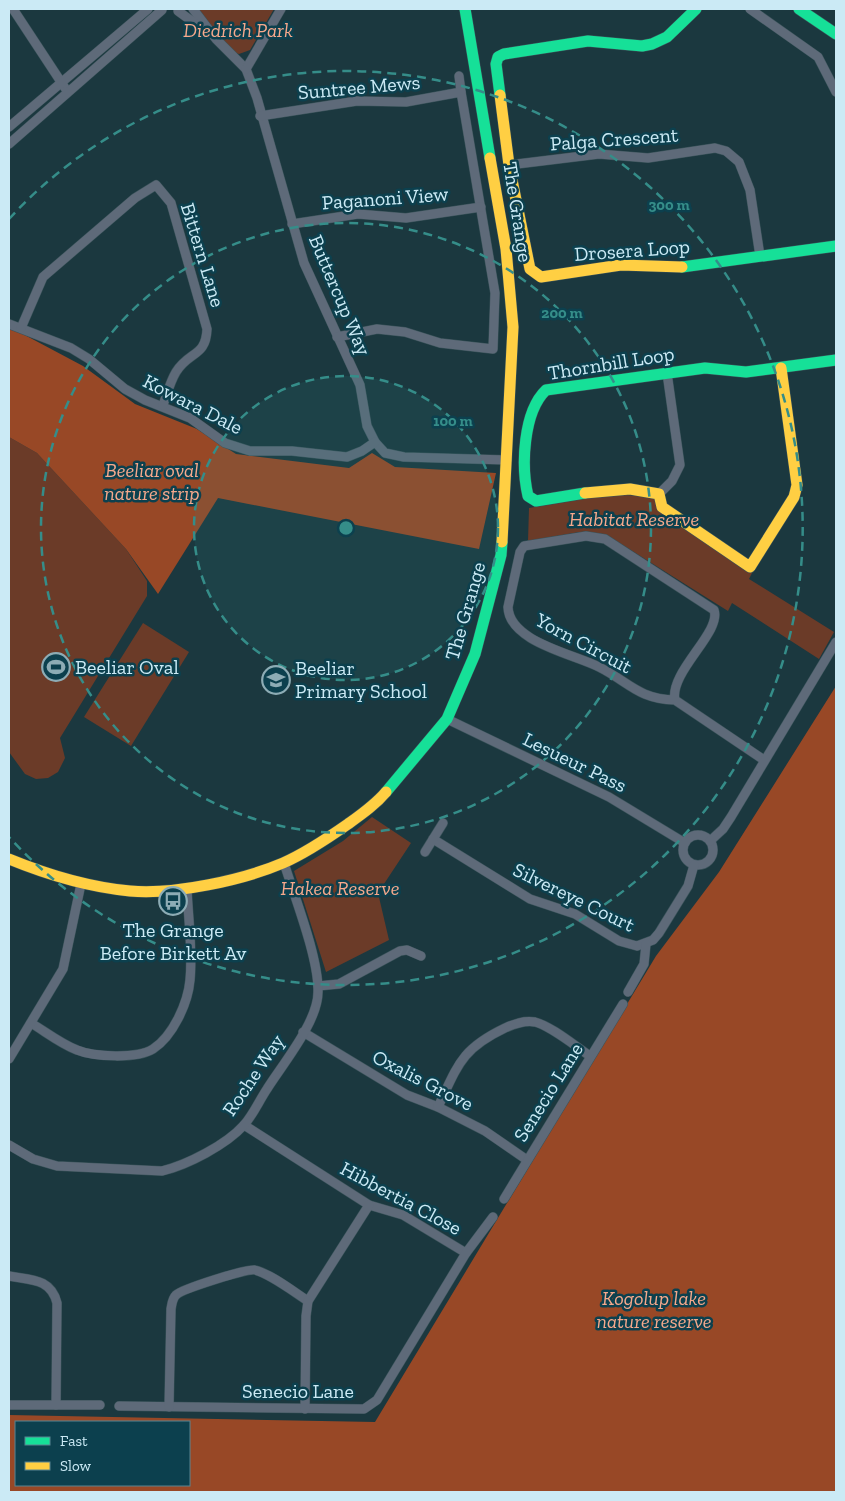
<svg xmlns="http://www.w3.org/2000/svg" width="845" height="1501" font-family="'Zilla Slab',serif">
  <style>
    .green { fill: #6b3b28 }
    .forest { fill: #984826; fill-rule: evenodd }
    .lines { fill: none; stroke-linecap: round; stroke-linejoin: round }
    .street-casing { stroke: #3a535a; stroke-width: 10 }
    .fast-casing { stroke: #3a535a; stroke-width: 12 }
    .slow-casing { stroke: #3a535a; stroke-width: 12 }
    .street { stroke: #5e6a79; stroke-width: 9 }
    .fast { stroke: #16e098; stroke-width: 11 }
    .slow { stroke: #ffcf43; stroke-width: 11 }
    .ring { fill: none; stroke: #358d89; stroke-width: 2.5; stroke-dasharray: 9 6 }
    .labels { text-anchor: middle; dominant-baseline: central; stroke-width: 5; stroke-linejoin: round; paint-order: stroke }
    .park-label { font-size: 20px; font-style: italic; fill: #f6a98c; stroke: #0c404e }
    .street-label { font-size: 20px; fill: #cbeaf5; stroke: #0c404e }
    .poi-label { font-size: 20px; fill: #cbeaf5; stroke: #0c404e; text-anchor: start }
    .centre { fill: #358d89; stroke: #0c404e; stroke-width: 2.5 }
    .ring-label { font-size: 15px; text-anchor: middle; font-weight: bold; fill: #358d89; stroke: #0c404e; stroke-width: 5; stroke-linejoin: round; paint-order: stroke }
  </style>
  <rect width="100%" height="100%" fill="#1b383f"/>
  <g class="green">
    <path d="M195 9H274L250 50 239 54 227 50Z"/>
    <path d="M9 437 37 453 126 549 147 581V596L60 738 65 758 58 772 48 778 36 779 25 774 9 752Z"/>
    <path d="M614 494 652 497 753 571 749 579 834 632 819 659 732 603 728 611 621 544 598 534 580 532 528 541 529 508Z"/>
    <path d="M143 623 189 652 131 746 84 717Z"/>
    <path d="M372 817 411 843 378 893 389 940 326 972 294 871 343 841Z"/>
  </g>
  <g class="forest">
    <path d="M9 329 21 333 83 366 135 404 197 429 236 454 349 468 372 453 395 467 496 473 479 549 218 498 158 594 126 549 37 453 9 437Z"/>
    <path d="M836 686V1492H9V1415L375 1422 656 956 719 872ZM16 1422H189V1485H16Z"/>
  </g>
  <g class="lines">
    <defs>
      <g id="street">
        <path d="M13 9 65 88"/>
        <path d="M193 9 216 39 246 69 257 98 304 263 360 385 367 426 375 442 385 453 404 457 507 460"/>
        <path d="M750 9 818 57 836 92"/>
        <path d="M178 11 204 30"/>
        <path d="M246 69 281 9"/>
        <path d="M459 76 461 92"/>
        <path d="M260 116 357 101 406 102 461 92 495 293 493 349 440 343 405 332 377 329 337 337"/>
        <path d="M9 127 148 9"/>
        <path d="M9 144 162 10"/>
        <path d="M509 165 599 154 648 158 715 148 726 151 739 162 750 190 760 256"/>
        <path d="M292 224 358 214 406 218 481 207"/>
        <path d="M9 324 71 348 89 359 125 389 145 400 190 418 225 443 250 451H292L347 457 362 451 375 442"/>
        <path d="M21 328 43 277 135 198 156 185 171 203 207 329C206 357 189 351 176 372 170 382 167 394 163 405"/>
        <path d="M659 494 672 481 680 465 667 373"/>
        <path d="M675 700C638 699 629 682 599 667 574 654 509 642 508 607L520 552 524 546 586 536 605 539 714 610C722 632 669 672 675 700L764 760"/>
        <path d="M447 719 609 797 685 843"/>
        <circle cx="698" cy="850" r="15"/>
        <path d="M433 839 530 899 575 914 619 941 637 946 653 940 659 933 688 886 694 865"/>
        <path d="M710 841 723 829 731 817 836 642"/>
        <path d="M425 852 443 823"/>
        <path d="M318 986 339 984 400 951 407 950 421 956"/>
        <path d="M628 992 644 964 646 944"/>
        <path d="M31 1023C46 1032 61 1044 77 1050 94 1057 137 1059 153 1049 173 1036 188 1003 190 980 193 950 188 917 187 888"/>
        <path d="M303 1032 407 1095 438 1107 485 1131 527 1160"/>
        <path d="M9 1059 63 969 81 884"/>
        <path d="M438 1107C458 1065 461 1049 505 1028 514 1024 524 1020 535 1022 551 1026 575 1046 590 1056"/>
        <path d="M244 1125 369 1205 403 1215 466 1253"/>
        <path d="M9 1145 33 1159 57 1166 162 1171C187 1165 226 1145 244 1125 253 1115 259 1101 267 1089 282 1065 318 1022 318 992 319 959 295 898 284 863"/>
        <path d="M504 1199 623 1004"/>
        <path d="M9 1276C30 1280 51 1278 57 1303L56 1405"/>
        <path d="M9 1405H100"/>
        <path d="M119 1406 364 1409 377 1400 466 1253 493 1217"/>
        <path d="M169 1407 171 1309C172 1304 172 1299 176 1295 182 1289 248 1268 255 1270 271 1274 294 1292 308 1301"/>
        <path d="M305 1409 306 1316 308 1301 369 1205"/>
      </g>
      <g id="fast">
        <path d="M465 9 490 158"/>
        <path d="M799 9 836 34"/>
        <path d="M500 95 496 64 498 57 504 54 588 41 642 46 652 44 667 37 696 9"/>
        <path d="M682 267 836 246"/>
        <path d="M585 493 536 501 528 496C521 466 523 412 546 390L705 368 746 372 836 360"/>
        <path d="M386 792 447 719 475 654 501 555 502 542"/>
      </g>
      <g id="slow">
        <path d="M500 95 509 165 530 269 541 277 621 265 682 267"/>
        <path d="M490 158 506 249 513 327 502 542"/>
        <path d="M585 493 630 489 659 494 662 507 750 567 794 497 797 485 781 368"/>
        <path d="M9 859C48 875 88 887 130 891 174 895 243 880 283 863 306 853 328 838 348 824 362 814 375 805 386 792"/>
      </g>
    </defs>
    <use href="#street" class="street-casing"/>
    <use href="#fast" class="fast-casing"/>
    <use href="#slow" class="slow-casing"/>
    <use href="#street" class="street"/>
    <use href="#fast" class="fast"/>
    <use href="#slow" class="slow"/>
  </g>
  <circle cx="346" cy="528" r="152" fill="#358d89" fill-opacity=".12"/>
  <g class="ring">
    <circle cx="346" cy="528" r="152"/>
    <circle cx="346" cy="528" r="305"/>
    <path d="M9 219A457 457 0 1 1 9 837"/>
  </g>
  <defs>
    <symbol id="stadium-ring" viewBox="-11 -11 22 22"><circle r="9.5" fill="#0c404e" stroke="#8dacb5" stroke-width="1.5"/><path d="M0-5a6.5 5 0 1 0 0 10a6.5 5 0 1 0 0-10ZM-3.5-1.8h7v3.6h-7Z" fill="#8dacb5"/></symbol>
    <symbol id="school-ring" viewBox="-11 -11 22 22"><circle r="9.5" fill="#0c404e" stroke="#8dacb5" stroke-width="1.5"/><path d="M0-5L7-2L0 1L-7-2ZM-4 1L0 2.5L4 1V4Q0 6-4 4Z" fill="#8dacb5"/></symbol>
    <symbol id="bus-ring" viewBox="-11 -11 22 22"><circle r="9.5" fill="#0c404e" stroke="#8dacb5" stroke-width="1.5"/><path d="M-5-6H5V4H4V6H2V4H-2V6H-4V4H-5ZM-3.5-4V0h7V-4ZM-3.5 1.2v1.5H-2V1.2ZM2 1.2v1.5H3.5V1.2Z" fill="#8dacb5"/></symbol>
  </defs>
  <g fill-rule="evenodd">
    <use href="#stadium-ring" x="40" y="651" width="32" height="32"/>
    <use href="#school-ring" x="260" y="664" width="32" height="32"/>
    <use href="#bus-ring" x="157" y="885" width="32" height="32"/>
  </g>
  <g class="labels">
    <g class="park-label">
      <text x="238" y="30">Diedrich Park</text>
      <text x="152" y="470">Beeliar oval<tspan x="152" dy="23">nature strip</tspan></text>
      <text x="634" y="519">Habitat Reserve</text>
      <text x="340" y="888">Hakea Reserve</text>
      <text x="654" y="1298">Kogolup lake<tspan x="654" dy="23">nature reserve</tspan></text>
    </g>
    <g class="street-label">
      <text transform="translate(359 87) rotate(-5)">Suntree Mews</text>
      <text transform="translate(614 139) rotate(-4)">Palga Crescent</text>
      <text transform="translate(385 198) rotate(-4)">Paganoni View</text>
      <text transform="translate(518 212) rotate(81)">The Grange</text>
      <text transform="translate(632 250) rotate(-4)">Drosera Loop</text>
      <text transform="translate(203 255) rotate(73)">Bittern Lane</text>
      <text transform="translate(340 295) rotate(67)">Buttercup Way</text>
      <text transform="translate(611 363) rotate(-9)">Thornbill Loop</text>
      <text transform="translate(193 404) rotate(27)">Kowara Dale</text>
      <text transform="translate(465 611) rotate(-74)">The Grange</text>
      <text transform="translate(584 643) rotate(28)">Yorn Circuit</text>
      <text transform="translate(575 762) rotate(26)">Lesueur Pass</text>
      <text transform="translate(574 897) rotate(26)">Silvereye Court</text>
      <text transform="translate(253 1075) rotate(-56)">Roche Way</text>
      <text transform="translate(423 1080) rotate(27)">Oxalis Grove</text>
      <text transform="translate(548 1092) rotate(-58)">Senecio Lane</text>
      <text transform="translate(401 1198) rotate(28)">Hibbertia Close</text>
      <text x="298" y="1391">Senecio Lane</text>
    </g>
    <g class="poi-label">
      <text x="75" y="667">Beeliar Oval</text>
      <text x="295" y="668">Beeliar<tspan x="295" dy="23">Primary School</tspan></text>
      <text x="173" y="930" text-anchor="middle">The Grange<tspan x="173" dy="23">Before Birkett Av</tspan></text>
    </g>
  </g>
  <circle cx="346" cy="528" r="8" class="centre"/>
  <g class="ring-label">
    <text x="669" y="210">300 m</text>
    <text x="562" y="318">200 m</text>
    <text x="453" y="426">100 m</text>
  </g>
  <rect width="845" height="1501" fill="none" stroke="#cbeaf5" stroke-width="20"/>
  <rect x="15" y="1421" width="175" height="65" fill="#0c404e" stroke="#588491"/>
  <rect x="25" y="1437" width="25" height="8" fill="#16e098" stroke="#588491"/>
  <text x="60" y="1446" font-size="15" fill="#cbeaf5">Fast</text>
  <rect x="25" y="1462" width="25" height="8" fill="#ffcf43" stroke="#588491"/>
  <text x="60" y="1471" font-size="15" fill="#cbeaf5">Slow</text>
</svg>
